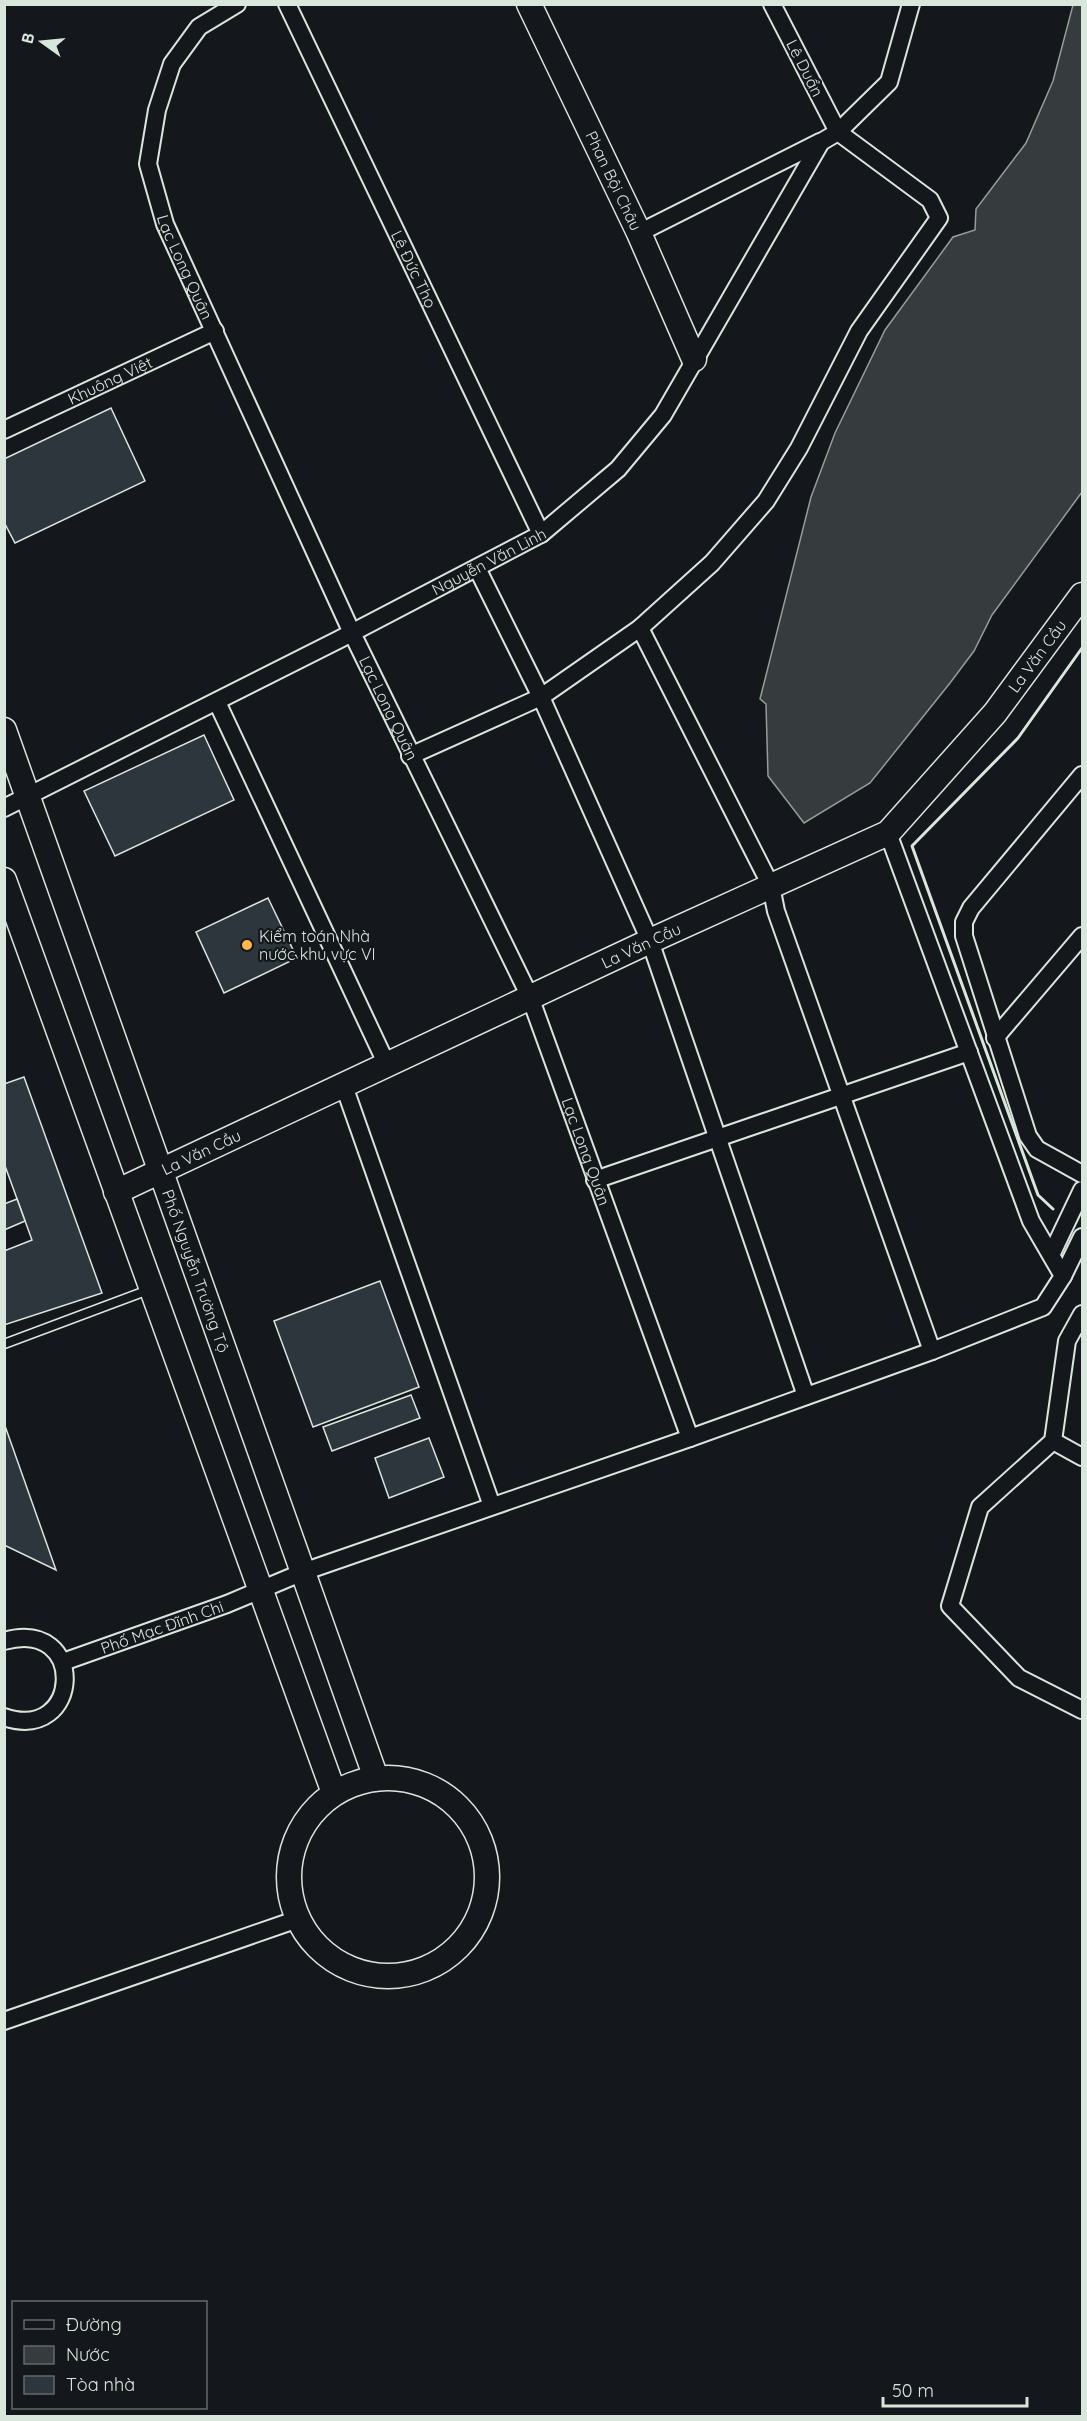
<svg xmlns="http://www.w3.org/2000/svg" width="1087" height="2421" font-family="Quicksand,sans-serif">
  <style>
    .water { fill: #363b3e; stroke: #939e99; stroke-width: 1.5 }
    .building { fill: #2c363c; stroke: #d8e6dc; stroke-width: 1.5 }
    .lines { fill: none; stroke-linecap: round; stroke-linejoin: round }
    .lane-casing { stroke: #d8e6dc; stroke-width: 11 }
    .street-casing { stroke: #d8e6dc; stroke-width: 20 }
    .secondary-casing { stroke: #d8e6dc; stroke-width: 27 }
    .lane { stroke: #14181c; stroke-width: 8 }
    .street { stroke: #14181c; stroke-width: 16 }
    .secondary { stroke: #14181c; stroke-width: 24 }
    .wall { stroke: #d8e6dc; stroke-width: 3 }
    .poi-dot { fill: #ffb74d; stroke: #14181c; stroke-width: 2 }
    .labels { text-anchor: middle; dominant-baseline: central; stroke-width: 4.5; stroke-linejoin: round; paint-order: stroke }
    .street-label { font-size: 16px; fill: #d8e6dc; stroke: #14181c }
    .poi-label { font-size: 16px; fill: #d8e6dc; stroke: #14181c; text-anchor: start }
  </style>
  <rect width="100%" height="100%" fill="#14181c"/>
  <path class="water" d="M1073 5H1082V492L992 615 974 651 950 683 870 783 804 823 768 776 766 704 760 699 811 497 835 433 885 330 953 237 975 230 976 209 1026 143 1053 81Z"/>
  <g class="building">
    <path d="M111 408 145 481 15 543 4 522V459Z"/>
    <path d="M204 735 234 800 115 856 84 791Z"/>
    <path d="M268 898 297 958 224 993 196 932Z"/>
    <path d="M24 1077 102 1293 4 1325V1251L32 1240 4 1163V1084Z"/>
    <path d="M17 1199 25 1221 4 1230V1204Z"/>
    <path d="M380 1281 419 1387 313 1427 274 1321Z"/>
    <path d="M411 1395 420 1418 332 1451 323 1427Z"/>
    <path d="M4 1423 56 1570 4 1545Z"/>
    <path d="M429 1438 444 1477 389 1498 375 1458Z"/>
  </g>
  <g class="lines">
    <defs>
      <path id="lane" d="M4 1344 151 1289"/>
      <g id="street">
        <path id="s1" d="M237 4 199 27 172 64 157 110 148 164 165 224 352 633 530 997 690 1438"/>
        <path id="s2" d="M287 4 541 534"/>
        <path d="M639 233 820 142"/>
        <path id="s3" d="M4 430 215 331"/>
        <path d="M477 568 541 697 650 941 806 1396"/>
        <path d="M640 628 771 886 776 911 932 1351"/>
        <path d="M217 702 387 1065"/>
        <path d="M410 756 541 697 640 628 712 563 766 501 799 448 859 331 939 218 930 200 838 132 772 4"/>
        <path d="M1082 775 971 908 964 922V936L1028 1136 1037 1149 1082 1174"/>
        <path id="s4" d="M4 808 340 639 541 534 618 469 663 415 821 142 838 132 889 82 911 4"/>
        <path d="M995 1038 1082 936"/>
        <path d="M344 1086 492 1506"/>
        <path d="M595 1180 969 1052"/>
        <path d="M1052 1253 1082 1190"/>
        <path d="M1063 1276 1082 1237"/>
        <path d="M1082 1314 1067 1341 1053 1441 980 1507 950 1606 1019 1678 1082 1710"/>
        <path d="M1053 1441 1082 1457"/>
        <path d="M4 1641C88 1617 82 1744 4 1717"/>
        <path id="s5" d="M63 1662 227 1604 303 1572 690 1438 932 1351 1043 1307 1063 1276 1031 1221 888 833"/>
        <path d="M4 2021 298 1919"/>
      </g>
      <g id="secondary">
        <path id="s6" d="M529 4 639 233 694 359"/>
        <path id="s7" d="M4 730 376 1778"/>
        <path d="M4 880 334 1793"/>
        <path id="s8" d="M116 1192 650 941 888 833 995 713 1082 595"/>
        <circle cx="388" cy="1877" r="99"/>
      </g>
    </defs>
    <use href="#lane" class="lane-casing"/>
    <use href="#street" class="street-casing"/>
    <use href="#secondary" class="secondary-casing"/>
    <use href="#lane" class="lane"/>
    <use href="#street" class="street"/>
    <use href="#secondary" class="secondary"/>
    <path class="wall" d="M1053 1209 1038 1195 912 846 1018 738 1082 648"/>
  </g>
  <circle class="poi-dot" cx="247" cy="945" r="6"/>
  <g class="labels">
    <g class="street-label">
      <text transform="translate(805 68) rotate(63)">Lê Duẩn</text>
      <text stroke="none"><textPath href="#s6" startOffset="196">Phan Bội Châu</textPath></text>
      <text stroke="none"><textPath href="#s1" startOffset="303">Lạc Long Quân</textPath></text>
      <text stroke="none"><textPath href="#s2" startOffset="294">Lê Đức Thọ</textPath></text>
      <text stroke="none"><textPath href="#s3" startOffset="117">Khuông Việt</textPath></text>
      <text stroke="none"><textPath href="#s4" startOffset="544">Nguyễn Văn Linh</textPath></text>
      <text stroke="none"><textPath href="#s8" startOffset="1083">La Văn Cầu</textPath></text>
      <text stroke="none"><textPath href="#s1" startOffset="789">Lạc Long Quân</textPath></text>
      <text stroke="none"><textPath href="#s8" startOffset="580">La Văn Cầu</textPath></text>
      <text stroke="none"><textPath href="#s1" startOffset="1275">Lạc Long Quân</textPath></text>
      <text stroke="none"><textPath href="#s8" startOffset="94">La Văn Cầu</textPath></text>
      <text stroke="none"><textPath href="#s7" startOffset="574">Phố Nguyễn Trường Tộ</textPath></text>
      <text stroke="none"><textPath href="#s5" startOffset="105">Phố Mạc Đĩnh Chi</textPath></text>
    </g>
    <g class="poi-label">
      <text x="259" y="936">Kiểm toán Nhà<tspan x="259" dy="18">nước khu vực VI</tspan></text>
    </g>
  </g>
  <rect width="1087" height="2421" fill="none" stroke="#d8e6dc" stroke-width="12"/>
  <rect x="12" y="2301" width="195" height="108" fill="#14181c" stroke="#626a69" stroke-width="1.5"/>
  <rect x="24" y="2320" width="30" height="9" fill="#14181c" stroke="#626a69" stroke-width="1.5"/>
  <text x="66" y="2331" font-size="18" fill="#d8e6dc">Đường</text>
  <rect x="24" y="2346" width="30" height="18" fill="#363b3e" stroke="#626a69" stroke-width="1.5"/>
  <text x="66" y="2361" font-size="18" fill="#d8e6dc">Nước</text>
  <rect x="24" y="2376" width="30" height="18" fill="#2c363c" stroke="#626a69" stroke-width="1.5"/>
  <text x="66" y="2391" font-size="18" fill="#d8e6dc">Tòa nhà</text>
  <g transform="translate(42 42) rotate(285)" stroke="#14181c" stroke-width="4.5" paint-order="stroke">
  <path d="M0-4.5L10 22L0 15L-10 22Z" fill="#d8e6dc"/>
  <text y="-9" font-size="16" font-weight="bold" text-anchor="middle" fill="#d8e6dc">B</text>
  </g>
  <path d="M883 2397v9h144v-9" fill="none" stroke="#d8e6dc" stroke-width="3"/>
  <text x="892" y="2397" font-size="18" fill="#d8e6dc" stroke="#14181c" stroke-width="4.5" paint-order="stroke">50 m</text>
</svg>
